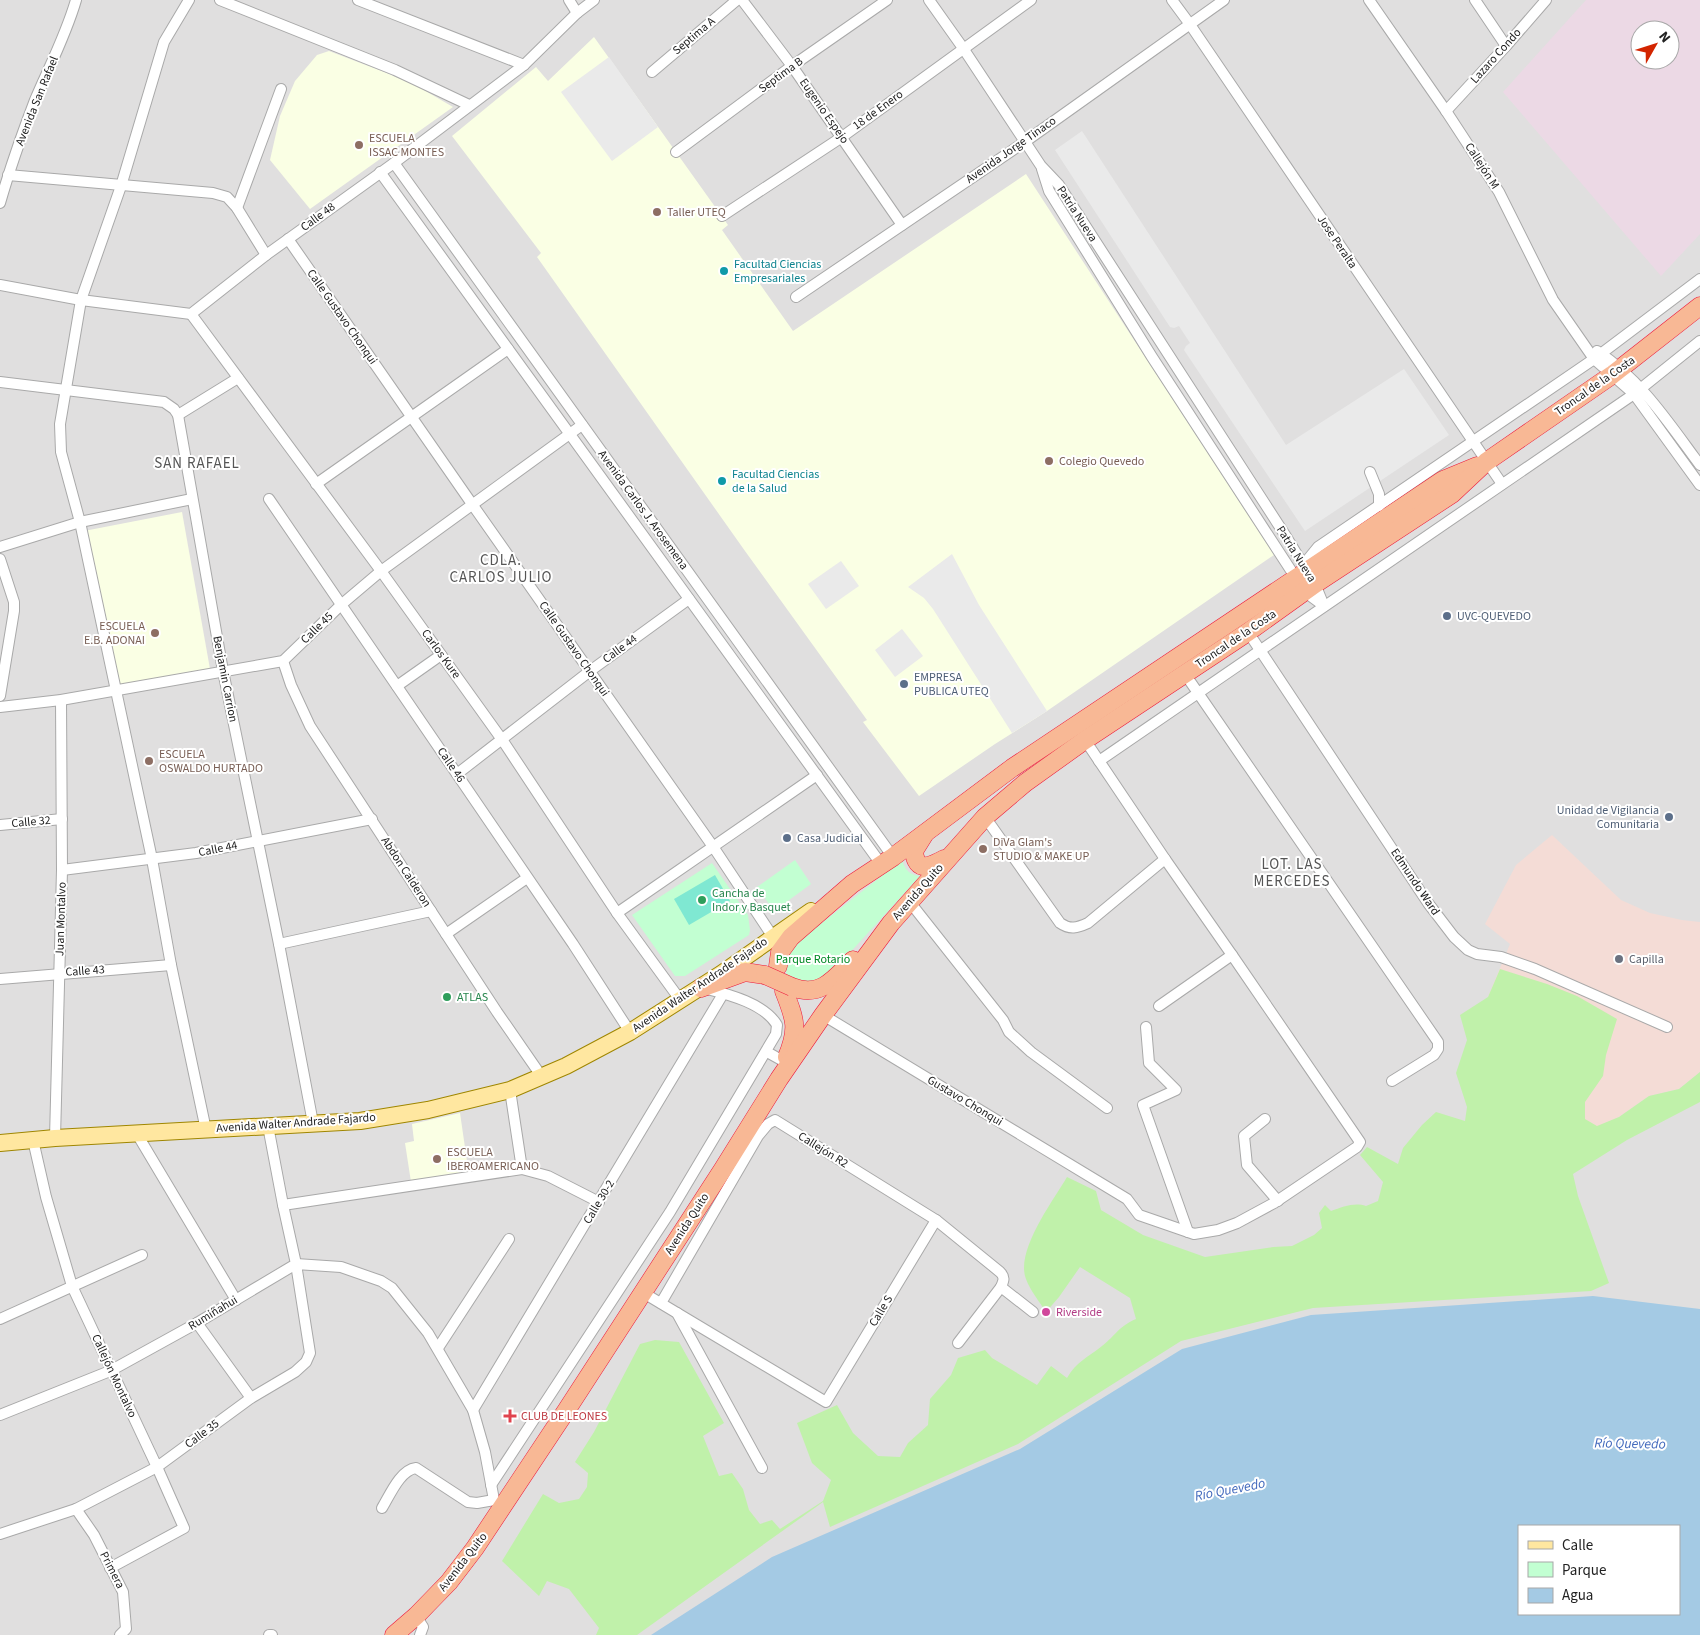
<svg xmlns="http://www.w3.org/2000/svg" width="1700" height="1635" font-family="'Source Sans 3',sans-serif">
  <style>
    .residential { fill: #e0dfdf; fill-rule: evenodd }
    .commercial { fill: #f4dcd6 }
    .industrial { fill: #ecd9e5; fill-rule: evenodd }
    .education { fill: #faffe4 }
    .grass { fill: #c0f1aa }
    .park { fill: #c2ffd2 }
    .pitch { fill: #7fe8d2 }
    .parking { fill: #eaeaea }
    .water { fill: #a4cae4; fill-rule: evenodd }
    .lines { fill: none; stroke-linecap: round; stroke-linejoin: round }
    .minor-casing { stroke: #a9a9a9; stroke-width: 12 }
    .primary-casing { stroke: #9f8600; stroke-width: 18 }
    .trunk-casing { stroke: #ed183c; stroke-width: 19 }
    .minor { stroke: #fff; stroke-width: 10 }
    .primary { stroke: #ffe7a0; stroke-width: 16 }
    .trunk { stroke: #f8b895; stroke-width: 18 }
    .trunk-bridge-casing { stroke: #ed183c; stroke-width: 19; stroke-linecap: butt }
    .trunk-bridge { stroke: #f8b895; stroke-width: 18 }
    .education-dot { fill: #8d6e63; stroke: #fff; stroke-width: 2 }
    .culture-dot { fill: #0f9aa8; stroke: #fff; stroke-width: 2 }
    .service-dot { fill: #5c6f8a; stroke: #fff; stroke-width: 2 }
    .leisure-dot { fill: #2e9e5b; stroke: #fff; stroke-width: 2 }
    .worship-dot { fill: #6b7280; stroke: #fff; stroke-width: 2 }
    .hotel-dot { fill: #d1479c; stroke: #fff; stroke-width: 2 }
    .health-dot { fill: #e0444e; stroke: #fff; stroke-width: 2 }
    .labels { text-anchor: middle; dominant-baseline: central; stroke-width: 4; stroke-linejoin: round; paint-order: stroke }
    .street-label { font-size: 12px; fill: #222; stroke: #fff }
    .education-label { font-size: 12px; fill: #785e54; stroke: #fff; text-anchor: start }
    .culture-label { font-size: 12px; fill: #0d838f; stroke: #fff; text-anchor: start }
    .service-label { font-size: 12px; fill: #4e5e75; stroke: #fff; text-anchor: start }
    .leisure-label { font-size: 12px; fill: #27864d; stroke: #fff; text-anchor: start }
    .park-label { font-size: 12px; fill: #018924; stroke: #fff }
    .worship-label { font-size: 12px; fill: #5b616d; stroke: #fff; text-anchor: start }
    .hotel-label { font-size: 12px; fill: #b23c85; stroke: #fff; text-anchor: start }
    .health-label { font-size: 12px; fill: #be3a42; stroke: #fff; text-anchor: start }
    .water-label { font-size: 14px; font-style: italic; fill: #436abd; stroke: #fff }
    .quarter-label { font-size: 15px; letter-spacing: 1px; fill: #555; stroke: #fff }
  </style>
  <rect width="100%" height="100%" fill="#f3f1e8"/>
  <path class="residential" d="M0 0H1700V1635H0ZM1640 30H1670V60H1640ZM1519 1526H1679V1614H1519Z"/>
  <path class="commercial" d="M1552 835 1621 900 1650 913 1682 920 1700 922V1072L1679 1089 1649 1096 1619 1117 1597 1127 1574 1123 1488 997 1510 944 1485 924 1516 865Z"/>
  <path class="industrial" d="M1586 0H1700V234L1661 276 1503 92ZM1640 30H1670V60H1640Z"/>
  <g class="education">
    <path d="M594 37 728 225 722 230 793 331 1026 174 1274 555 1047 711 995 744 919 796 863 722 867 720 745 551 537 257 541 253 452 136 536 67 548 81Z"/>
    <path d="M329 51 384 72 417 86 453 107 310 209 270 160 280 116 295 81 317 55Z"/>
    <path d="M182 512 210 669 117 686 84 531Z"/>
    <path d="M460 1113 469 1175 411 1182 405 1143 414 1141 412 1124Z"/>
  </g>
  <path class="grass" d="M1500 969 1547 984 1577 996 1617 1019 1606 1055 1603 1076 1585 1102V1119L1597 1126 1619 1117 1649 1096 1679 1089 1700 1072V1102L1627 1140 1573 1174 1578 1196 1609 1283 1591 1291 1313 1308 1181 1341 1018 1444 830 1527 823 1502 637 1635H596L599 1628 569 1589 547 1581 539 1596 502 1561 543 1494 559 1503 579 1499 587 1487 588 1473 575 1462 594 1432 640 1344 655 1340 679 1342 724 1423 703 1436 719 1476 732 1473 743 1489 749 1510 760 1524 772 1520 780 1529 823 1501 831 1480 812 1463 797 1423 837 1405 853 1433 878 1456 900 1457 908 1443 928 1425 930 1399 951 1375 958 1358 985 1350 992 1358 1037 1385 1051 1366 1067 1378C1076 1362 1088 1357 1102 1346 1116 1335 1119 1326 1136 1319L1130 1298 1080 1267 1059 1297 1046 1312C1039 1301 1030 1290 1026 1279 1015 1251 1053 1201 1067 1177L1096 1191 1101 1210 1143 1235 1205 1257 1273 1247 1292 1246 1314 1235 1322 1228 1319 1213 1325 1205 1331 1211C1343 1207 1354 1202 1366 1206L1378 1201 1383 1182 1360 1155 1367 1147 1398 1164 1403 1148 1422 1125 1436 1112 1465 1121 1467 1107 1456 1073 1467 1040 1460 1015 1488 997Z"/>
  <g class="park">
    <path d="M795 860 811 884 774 911 757 887Z"/>
    <path d="M902 860C905 870 910 875 920 876L825 980 809 984 787 977 785 961 795 944Z"/>
    <path d="M712 863 748 915 750 930 749 935 685 976H675L632 915Z"/>
  </g>
  <path class="pitch" d="M715 875 730 901 689 925 674 899Z"/>
  <g class="parking">
    <path d="M609 57 658 127 612 161 561 92Z"/>
    <path d="M1082 131 1286 445 1404 369 1449 435 1305 531 1184 350 1186 346 1190 343 1179 326 1174 328 1170 327 1055 150Z"/>
    <path d="M952 554 979 605 1047 711 1012 733 933 609 924 598 908 587Z"/>
    <path d="M841 561 859 586 826 609 808 584Z"/>
    <path d="M902 629 923 656 895 677 875 650Z"/>
  </g>
  <path class="water" d="M1593 1296 1700 1309V1635H651L772 1557 1020 1449 1182 1349 1311 1315ZM1519 1526H1679V1614H1519Z"/>
  <g class="lines">
    <defs>
      <g id="minor">
        <path d="M189 0 164 42 121 186 81 300 60 424 61 452 80 522 152 859 171 965 206 1130"/>
        <path d="M220 0 395 70 469 105"/>
        <path d="M358 0 524 65"/>
        <path d="M569 0 577 13"/>
        <path d="M742 0 792 66 902 225"/>
        <path d="M929 0 963 48 1041 166 1059 185 1287 538 1315 584 1324 606"/>
        <path d="M1172 0 1189 23 1502 484"/>
        <path d="M1369 0 1446 111 1499 192 1553 300 1594 359 1634 394 1700 485"/>
        <path d="M1475 0 1506 46"/>
        <path d="M652 72 737 0"/>
        <path d="M1446 111 1506 46 1546 0"/>
        <path d="M676 152 792 66 887 0"/>
        <path d="M394 163 893 857"/>
        <path d="M1042 169 1049 191 1152 357 1305 592 1324 606"/>
        <path d="M380 172 881 864"/>
        <path d="M8 175 213 193 227 197 237 208 266 255"/>
        <path d="M0 203C10 168 22 134 35 100 49 67 66 35 76 0"/>
        <path d="M237 208 281 89"/>
        <path d="M722 216 842 137 1031 0"/>
        <path d="M288 239 472 504 714 848 773 937"/>
        <path d="M0 285 81 300 191 314 266 255 394 163 524 65 577 13 594 0"/>
        <path d="M796 297 1026 141 1224 0"/>
        <path d="M191 314 381 571 503 741 617 913 681 1001"/>
        <path d="M1597 351C1642 381 1668 422 1700 465"/>
        <path d="M0 382 164 402 174 409 178 415 223 671 279 944 313 1123"/>
        <path d="M178 415 238 378"/>
        <path d="M1370 472 1379 494V506"/>
        <path d="M316 484 508 349"/>
        <path d="M269 499 573 944 630 1032"/>
        <path d="M0 547 80 522 192 499"/>
        <path d="M0 559 14 602V611L0 696"/>
        <path d="M1307 571 1309 558 1318 547 1594 359 1700 279"/>
        <path d="M1248 632 1428 903 1454 937 1468 950 1477 954 1501 957 1535 969 1667 1027"/>
        <path d="M283 661 291 685 310 726 497 1012 542 1077"/>
        <path d="M1185 674 1438 1042V1049L1434 1055 1392 1081"/>
        <path d="M397 686 441 655"/>
        <path d="M0 707 61 700 283 661 342 604 381 571 582 425"/>
        <path d="M1085 740 1165 859"/>
        <path d="M1099 761 1634 394 1700 341"/>
        <path d="M457 774 590 671 689 599"/>
        <path d="M985 817 1060 923C1070 930 1077 928 1088 923L1165 859 1232 955 1159 1006"/>
        <path d="M0 825 62 819"/>
        <path d="M62 870 196 853 372 819"/>
        <path d="M909 901 1003 1020 1009 1032 1031 1052 1107 1108"/>
        <path d="M617 913 817 775"/>
        <path d="M446 934 527 878"/>
        <path d="M279 944 431 911"/>
        <path d="M0 979 171 965"/>
        <path d="M823 1015 1127 1199 1139 1215 1194 1234 1218 1230 1237 1223 1274 1203 1357 1147 1360 1142 1232 955"/>
        <path d="M1146 1027 1149 1063 1176 1090 1143 1105 1188 1232"/>
        <path d="M767 1052 785 1062"/>
        <path d="M1265 1119 1244 1136 1247 1165 1278 1201"/>
        <path d="M137 1134 236 1300"/>
        <path d="M55 1138 62 870 61 700"/>
        <path d="M33 1140 46 1197 72 1286 157 1467 184 1528 110 1568"/>
        <path d="M522 1169 548 1176 599 1202"/>
        <path d="M283 1205 522 1169 510 1090"/>
        <path d="M642 1292 677 1313 762 1468"/>
        <path d="M661 1303 758 1136 768 1124 775 1120 936 1220 1000 1272C1005 1277 1004 1280 1001 1287L1033 1312"/>
        <path d="M677 1313 826 1402 936 1220"/>
        <path d="M0 1319 142 1255"/>
        <path d="M197 1323 251 1398"/>
        <path d="M958 1343 1001 1287"/>
        <path d="M438 1348 509 1239"/>
        <path d="M473 1410 723 994"/>
        <path d="M0 1415 110 1371 197 1323 296 1264 283 1205 268 1126"/>
        <path d="M491 1485 670 1212 776 1034 777 1025C764 1003 727 994 704 988"/>
        <path d="M382 1508C390 1495 400 1470 416 1468L468 1502 477 1503 494 1500"/>
        <path d="M76 1509 94 1535 123 1592 126 1629 120 1635"/>
        <path d="M0 1534 76 1509 157 1467 251 1398 295 1372 306 1362 310 1353 296 1264 341 1267 381 1281 392 1288 428 1333 473 1410 485 1452 494 1500 504 1506"/>
        <path d="M416 1616 423 1627 420 1635"/>
        <path d="M269 1635H272"/>
      </g>
      <path id="primary" d="M0 1143 55 1138 360 1121 428 1110 510 1090 566 1066 630 1032 721 974 811 911"/>
      <g id="trunk">
        <path d="M924 835 914 851C916 874 931 866 944 859"/>
        <path d="M778 966 780 952 791 937 852 884 893 857 1012 768 1443 480 1477 466"/>
        <path d="M792 987C821 998 834 979 853 960"/>
        <path d="M701 988 745 972 765 975"/>
        <path d="M784 991C795 1019 799 1028 787 1057"/>
        <path d="M394 1635 416 1616 449 1582 475 1548 566 1411 723 1169 779 1079 823 1015 891 923 985 817 1025 783 1085 740 1248 632 1315 584 1452 494 1486 462 1612 375 1700 306"/>
      </g>
    </defs>
    <use href="#minor" class="minor-casing"/>
    <use href="#primary" class="primary-casing"/>
    <use href="#trunk" class="trunk-casing"/>
    <use href="#minor" class="minor"/>
    <use href="#primary" class="primary"/>
    <use href="#trunk" class="trunk"/>
    <defs>
      <path id="trunk-bridge" d="M765 975 792 987"/>
    </defs>
    <use href="#trunk-bridge" class="trunk-bridge-casing"/>
    <use href="#trunk-bridge" class="trunk-bridge"/>
  </g>
  <g class="education-dot">
    <circle cx="359" cy="145" r="5"/>
    <circle cx="657" cy="212" r="5"/>
    <circle cx="1049" cy="461" r="5"/>
    <circle cx="155" cy="633" r="5"/>
    <circle cx="149" cy="761" r="5"/>
    <circle cx="983" cy="849" r="5"/>
    <circle cx="437" cy="1159" r="5"/>
  </g>
  <g class="culture-dot">
    <circle cx="724" cy="271" r="5"/>
    <circle cx="722" cy="481" r="5"/>
  </g>
  <g class="service-dot">
    <circle cx="1447" cy="616" r="5"/>
    <circle cx="904" cy="684" r="5"/>
    <circle cx="1669" cy="817" r="5"/>
    <circle cx="787" cy="838" r="5"/>
  </g>
  <g class="leisure-dot">
    <circle cx="702" cy="900" r="5"/>
    <circle cx="447" cy="997" r="5"/>
  </g>
  <circle class="worship-dot" cx="1619" cy="959" r="5"/>
  <circle class="hotel-dot" cx="1046" cy="1312" r="5"/>
  <path class="health-dot" d="M507.5 1408.5h5v5h5v5h-5v5h-5v-5h-5v-5h5z"/>
  <g class="labels">
    <g class="street-label">
      <text transform="translate(694 36) rotate(-40)">Septima A</text>
      <text transform="translate(1496 56) rotate(-48)">Lazaro Condo</text>
      <text transform="translate(781 75) rotate(-36)">Septima B</text>
      <text transform="translate(37 101) rotate(-68)">Avenida San Rafael</text>
      <text transform="translate(878 110) rotate(-36)">18 de Enero</text>
      <text transform="translate(824 111) rotate(55)">Eugenio Espejo</text>
      <text transform="translate(1011 150) rotate(-35)">Avenida Jorge Tinaco</text>
      <text transform="translate(1482 166) rotate(57)">Callejón M</text>
      <text transform="translate(1077 214) rotate(57)">Patria Nueva</text>
      <text transform="translate(318 217) rotate(-36)">Calle 48</text>
      <text transform="translate(1337 242) rotate(56)">Jose Peralta</text>
      <text transform="translate(342 317) rotate(55)">Calle Gustavo Chonqui</text>
      <text transform="translate(1595 386) rotate(-35)">Troncal de la Costa</text>
      <text transform="translate(643 510) rotate(54)">Avenida Carlos J. Arosemena</text>
      <text transform="translate(1296 554) rotate(58)">Patria Nueva</text>
      <text transform="translate(317 628) rotate(-44)">Calle 45</text>
      <text transform="translate(1236 639) rotate(-34)">Troncal de la Costa</text>
      <text transform="translate(574 649) rotate(55)">Calle Gustavo Chonqui</text>
      <text transform="translate(620 649) rotate(-36)">Calle 44</text>
      <text transform="translate(441 654) rotate(54)">Carlos Kure</text>
      <text transform="translate(225 679) rotate(79)">Benjamin Carrion</text>
      <text transform="translate(451 765) rotate(56)">Calle 46</text>
      <text transform="translate(31 822) rotate(-5)">Calle 32</text>
      <text transform="translate(218 849) rotate(-11)">Calle 44</text>
      <text transform="translate(406 872) rotate(57)">Abdon Calderon</text>
      <text transform="translate(1415 882) rotate(56)">Edmundo Ward</text>
      <text transform="translate(918 892) rotate(-49)">Avenida Quito</text>
      <text transform="translate(61 919) rotate(-88)">Juan Montalvo</text>
      <text transform="translate(85 971) rotate(-4)">Calle 43</text>
      <text transform="translate(700 985) rotate(-34)">Avenida Walter Andrade Fajardo</text>
      <text transform="translate(965 1101) rotate(31)">Gustavo Chonqui</text>
      <text transform="translate(296 1123) rotate(-4)">Avenida Walter Andrade Fajardo</text>
      <text transform="translate(823 1150) rotate(32)">Callejón R2</text>
      <text transform="translate(599 1202) rotate(-59)">Calle 30-2</text>
      <text transform="translate(687 1224) rotate(-57)">Avenida Quito</text>
      <text transform="translate(881 1311) rotate(-59)">Calle S</text>
      <text transform="translate(213 1313) rotate(-31)">Rumiñahui</text>
      <text transform="translate(114 1376) rotate(65)">Callejón Montalvo</text>
      <text transform="translate(202 1434) rotate(-37)">Calle 35</text>
      <text transform="translate(463 1562) rotate(-52)">Avenida Quito</text>
      <text transform="translate(112 1570) rotate(63)">Primera</text>
    </g>
    <g class="education-label">
      <text x="369" y="138">ESCUELA<tspan x="369" dy="14">ISSAC MONTES</tspan></text>
      <text x="667" y="212">Taller UTEQ</text>
      <text x="1059" y="461">Colegio Quevedo</text>
      <text x="145" y="626" text-anchor="end">ESCUELA<tspan x="145" dy="14">E.B. ADONAI</tspan></text>
      <text x="159" y="754">ESCUELA<tspan x="159" dy="14">OSWALDO HURTADO</tspan></text>
      <text x="993" y="842">DiVa Glam's<tspan x="993" dy="14">STUDIO &amp; MAKE UP</tspan></text>
      <text x="447" y="1152">ESCUELA<tspan x="447" dy="14">IBEROAMERICANO</tspan></text>
    </g>
    <g class="culture-label">
      <text x="734" y="264">Facultad Ciencias<tspan x="734" dy="14">Empresariales</tspan></text>
      <text x="732" y="474">Facultad Ciencias<tspan x="732" dy="14">de la Salud</tspan></text>
    </g>
    <g class="service-label">
      <text x="1457" y="616">UVC-QUEVEDO</text>
      <text x="914" y="677">EMPRESA<tspan x="914" dy="14">PUBLICA UTEQ</tspan></text>
      <text x="1659" y="810" text-anchor="end">Unidad de Vigilancia<tspan x="1659" dy="14">Comunitaria</tspan></text>
      <text x="797" y="838">Casa Judicial</text>
    </g>
    <g class="leisure-label">
      <text x="712" y="893">Cancha de<tspan x="712" dy="14">Indor y Basquet</tspan></text>
      <text x="457" y="997">ATLAS</text>
    </g>
    <g class="park-label">
      <text x="813" y="959">Parque Rotario</text>
    </g>
    <g class="worship-label">
      <text x="1629" y="959">Capilla</text>
    </g>
    <g class="hotel-label">
      <text x="1056" y="1312">Riverside</text>
    </g>
    <g class="health-label">
      <text x="521" y="1416">CLUB DE LEONES</text>
    </g>
    <g class="water-label">
      <text transform="translate(1630 1444) rotate(1)">Río Quevedo</text>
      <text transform="translate(1230 1490) rotate(-11)">Río Quevedo</text>
    </g>
    <g class="quarter-label">
      <text x="197" y="463">SAN RAFAEL</text>
      <text x="501" y="560">CDLA.<tspan x="501" dy="17">CARLOS JULIO</tspan></text>
      <text x="1292" y="864">LOT. LAS<tspan x="1292" dy="17">MERCEDES</tspan></text>
    </g>
  </g>
  <rect x="1518" y="1525" width="162" height="90" fill="#ffffff" stroke="#a7a7a7"/>
  <rect x="1528" y="1541" width="25" height="8" fill="#ffe7a0" stroke="#a7a7a7"/>
  <text x="1562" y="1550" font-size="15" fill="#222222">Calle</text>
  <rect x="1528" y="1562" width="25" height="15" fill="#c2ffd2" stroke="#a7a7a7"/>
  <text x="1562" y="1575" font-size="15" fill="#222222">Parque</text>
  <rect x="1528" y="1588" width="25" height="15" fill="#a4cae4" stroke="#a7a7a7"/>
  <text x="1562" y="1600" font-size="15" fill="#222222">Agua</text>
  <g transform="translate(1655 45) rotate(51)"><circle r="24" fill="#ffffff" stroke="#a7a7a7"/>
  <path d="M0-4L9 19L0 12L-9 19Z" fill="#d32500"/>
  <text y="-8" font-size="14" font-weight="bold" text-anchor="middle" fill="#222222">N</text>
  </g>
</svg>
